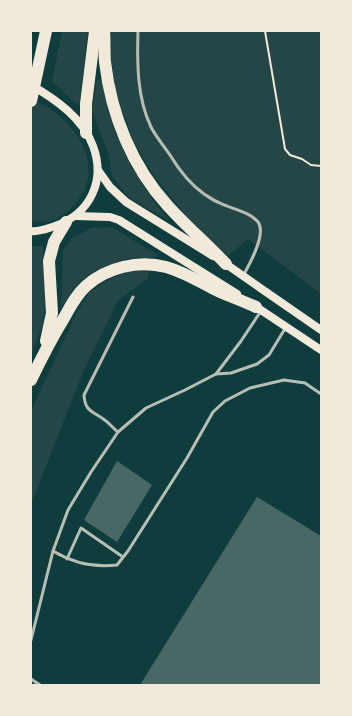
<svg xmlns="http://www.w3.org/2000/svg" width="352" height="716" font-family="'DM Sans',sans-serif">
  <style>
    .green { fill: #244646 }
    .building { fill: #486865 }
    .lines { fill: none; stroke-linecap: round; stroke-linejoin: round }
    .path { stroke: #f1e9da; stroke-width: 2 }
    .service { stroke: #b8beb3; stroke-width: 3 }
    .secondary { stroke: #f1e9da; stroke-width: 8 }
    .motorway { stroke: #f1e9da; stroke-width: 12 }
  </style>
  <rect width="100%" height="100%" fill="#0f3d3e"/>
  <g class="green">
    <path d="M62 31H88L79 106 52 81Z"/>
    <path d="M107 31H321V294L248 239 228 256 193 225 152 173 132 138 116 93Z"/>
    <path d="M97 79 103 83C106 97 108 114 114 128 127 162 146 194 170 221L129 198 112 175 108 152 92 111Z"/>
    <path d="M31 99 51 109 67 123 79 138 87 155 89 175 84 192 71 209 53 221 31 222Z"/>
    <path d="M112 227 159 256C148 260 142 257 132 258 117 260 92 271 81 281 73 288 67 299 61 308L63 250 72 238 92 228Z"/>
    <path d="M31 246H43L45 303 43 325 31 355Z"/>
    <path d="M149 270 148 278 118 300 84 370 31 504V411L76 314 89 293 106 281 127 272Z"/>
  </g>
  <g class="building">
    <path d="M117 461 152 485 117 542 84 520Z"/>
    <path d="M257 497 321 536V685H140Z"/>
  </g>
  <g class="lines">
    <path class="path" d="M265 31 285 149 290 155 302 159 311 165 321 166"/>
    <g class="service">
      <path d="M138 31C137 63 137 98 151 127 156 137 164 146 170 155 179 170 190 184 204 194 209 197 214 201 220 203 231 209 249 211 258 222 267 234 249 265 243 276"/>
      <path d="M216 374 231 373 257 364 269 355 286 327"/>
      <path d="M118 432C114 429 110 424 106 421 94 411 85 413 84 395L133 297"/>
      <path d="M53 551C73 563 93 568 117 565L128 551 187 458 213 412 225 401 250 388 284 380 305 383 321 394"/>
      <path d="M67 559 81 528 123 557"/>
      <path d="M31 640 53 551 68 510 91 472 118 432 146 408 185 390 216 374 241 341 261 311"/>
      <path d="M31 679 40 685"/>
    </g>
    <g class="secondary">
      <path d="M31 85C55 99 83 118 93 146 106 181 90 214 55 226 46 229 40 232 31 231"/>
      <path d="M98 170 110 187 126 202 213 256"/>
      <path d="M76 216 110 217 119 220 237 294"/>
      <path d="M223 262 321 330"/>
      <path d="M252 304 321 350"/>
    </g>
    <g class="motorway">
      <path d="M104 31C105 41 104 52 105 62 111 114 132 167 168 206 186 226 207 244 226 264"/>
      <path d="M31 101 46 31"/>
      <path d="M86 133V104L95 31"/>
      <path d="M46 341 52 313 49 261 54 242 66 222"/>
      <path d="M31 380C41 359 51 339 64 318 70 307 76 295 86 286 107 267 139 260 166 267 184 272 200 282 216 290 229 296 243 301 256 307"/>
    </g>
  </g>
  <rect width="352" height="716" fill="none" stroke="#f1e9da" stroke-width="64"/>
</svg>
